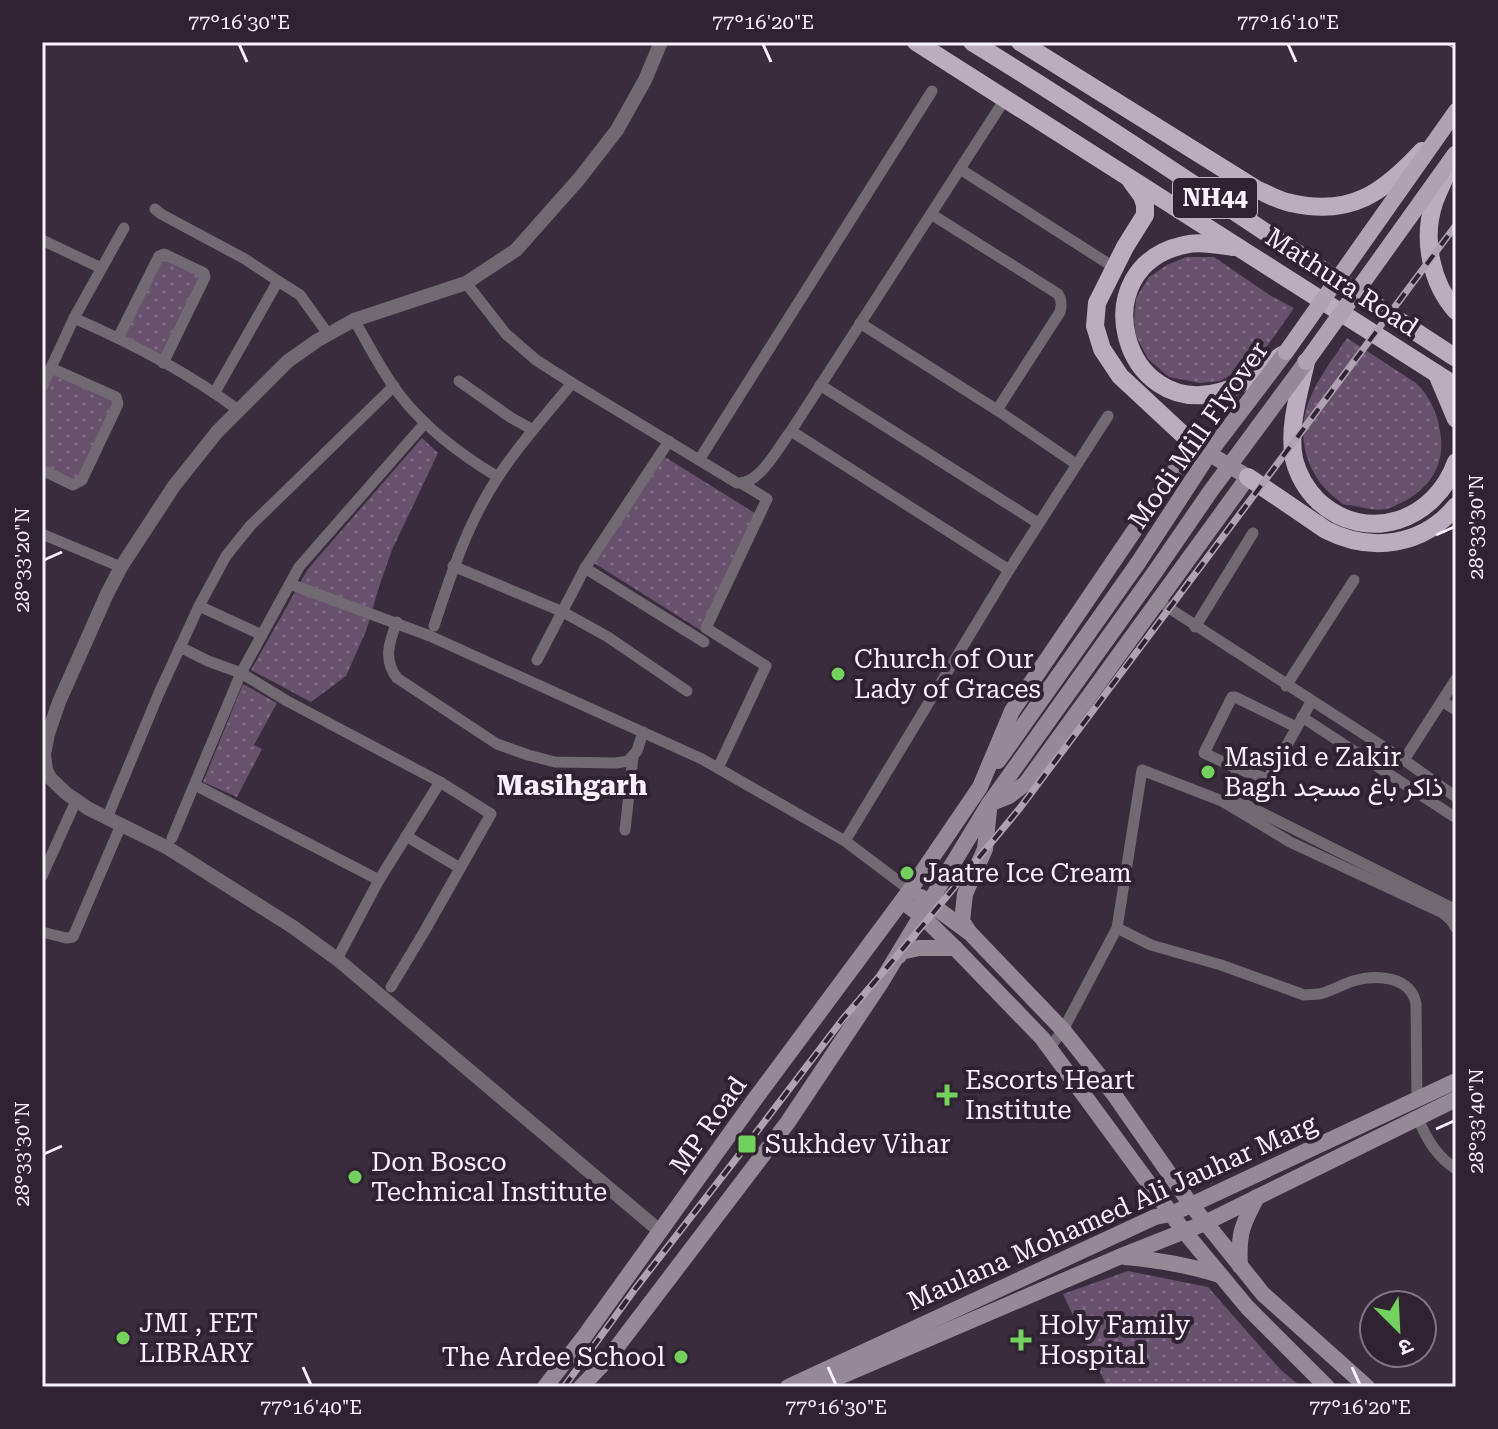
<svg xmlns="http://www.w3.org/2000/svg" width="1498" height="1429" font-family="'Roboto Serif',Vazirmatn,'Noto Sans Devanagari',serif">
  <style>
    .grass { fill: url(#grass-dots) }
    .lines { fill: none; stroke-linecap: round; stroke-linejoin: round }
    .minor { stroke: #716a72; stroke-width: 11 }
    .tertiary { stroke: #716a72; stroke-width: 14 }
    .secondary { stroke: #948a96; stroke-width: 16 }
    .trunk { stroke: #bcadbe; stroke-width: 18 }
    .rail-casing { stroke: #aea4b0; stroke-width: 7 }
    .rail { stroke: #2f2331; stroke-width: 4; stroke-dasharray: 12; stroke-linecap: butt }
    .secondary-bridge { stroke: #948a96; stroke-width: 16 }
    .primary-bridge { stroke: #afa2b2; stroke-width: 16 }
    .ticks { fill: none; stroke: #f9f1fb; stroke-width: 3 }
    .poi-dot { fill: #73d25d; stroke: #2f2331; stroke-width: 3 }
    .labels { text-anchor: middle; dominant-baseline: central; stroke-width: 8; stroke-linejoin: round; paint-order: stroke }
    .shield { fill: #2f2331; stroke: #bcb3be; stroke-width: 2 }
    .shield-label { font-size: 24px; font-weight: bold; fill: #f9f1fb }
    .street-label { font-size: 26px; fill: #f9f1fb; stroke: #2f2331 }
    .poi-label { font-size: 26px; fill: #f9f1fb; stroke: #2f2331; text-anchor: start }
    .neighbourhood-label { font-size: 28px; font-weight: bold; fill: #f9f1fb; stroke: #2f2331 }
    .neatline { fill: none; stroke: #f9f1fb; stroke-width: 3 }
    .ticks-label { font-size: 20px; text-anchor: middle; fill: #f9f1fb }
  </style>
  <defs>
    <pattern id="grass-dots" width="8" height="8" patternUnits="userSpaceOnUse" patternTransform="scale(2)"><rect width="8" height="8" fill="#67516c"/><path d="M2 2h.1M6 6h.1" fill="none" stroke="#7e6a82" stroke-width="1.8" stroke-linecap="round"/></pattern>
  </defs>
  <rect width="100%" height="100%" fill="#392c3c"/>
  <g class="grass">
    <path d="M1186 257H1214L1271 296 1294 308 1268 345 1249 365 1220 381 1200 383 1169 377 1148 359 1136 336 1134 321 1136 298 1149 277 1167 265Z"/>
    <path d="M161 258 203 275 160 365 119 341Z"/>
    <path d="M1347 338 1416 383C1431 397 1439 417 1441 438 1444 467 1428 489 1403 502 1398 504 1392 508 1386 509 1376 511 1365 508 1355 506 1351 505 1347 506 1343 504 1341 503 1336 498 1334 497 1311 478 1300 449 1304 420 1308 390 1331 362 1347 338Z"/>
    <path d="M42 369 114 402 76 482 42 466Z"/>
    <path d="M422 438 438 453 392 550 379 587 366 631 346 676 311 702 251 670 308 569Z"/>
    <path d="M665 457 758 515 705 633 594 563Z"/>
    <path d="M243 684 277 703 254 745 262 749 237 797 203 782Z"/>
    <path d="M1128 1271 1208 1287 1280 1369 1301 1387H1107L1063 1294Z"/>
  </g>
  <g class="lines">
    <g class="minor">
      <path d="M960 169 1115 268"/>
      <path d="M155 209 161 214 245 259 278 281 215 392"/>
      <path d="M931 214 1058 294C1062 300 1062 305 1060 312L997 410"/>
      <path d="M42 240 101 268"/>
      <path d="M278 281 300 295 328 334"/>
      <path d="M466 283 506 334 536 360 572 383 737 483C760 485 778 447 791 431L1005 99"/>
      <path d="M74 318C131 343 188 372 238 410"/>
      <path d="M354 320C369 345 382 372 399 394 426 429 461 455 498 477"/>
      <path d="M860 323 997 410 1076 464"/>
      <path d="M118 338 159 256 164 254 204 273 205 277 163 363"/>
      <path d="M459 381 510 417 533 430"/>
      <path d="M820 385 1038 523"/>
      <path d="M42 387 74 318 124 228"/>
      <path d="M791 431 1009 570"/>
      <path d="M699 460 932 91"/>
      <path d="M42 470 73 485 82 480 118 404 116 397 51 368"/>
      <path d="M42 534 121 567"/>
      <path d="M453 566 563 612 608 637 687 691"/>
      <path d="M585 568 704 642"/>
      <path d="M290 584 430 636 702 759 845 841 910 890"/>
      <path d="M1158 601 1404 760 1456 797"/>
      <path d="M199 606 262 635"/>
      <path d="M397 622C389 642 383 660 397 678L497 744 528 755 555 762 616 763 628 761 637 751 643 732"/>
      <path d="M434 626C451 574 468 522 498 477 519 444 547 414 572 383"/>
      <path d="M1195 627 1253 533"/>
      <path d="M180 647 208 661 241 673 287 701 440 782 491 814 424 932 391 987"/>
      <path d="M537 660 585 568 669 441"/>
      <path d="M1286 686 1354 580"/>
      <path d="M1442 701 1456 710"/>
      <path d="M1302 717 1456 818"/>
      <path d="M1296 727 1235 697H1232L1204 753 1238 769 1268 779 1311 702"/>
      <path d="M1404 760 1456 679"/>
      <path d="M718 768 766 666 706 628 767 499 743 484"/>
      <path d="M1238 769 1230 791 1240 802 1456 910"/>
      <path d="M195 785 379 880"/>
      <path d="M107 818 159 693 199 606 226 556 250 526 394 386"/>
      <path d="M625 830 633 757"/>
      <path d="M406 836 460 868"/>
      <path d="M172 838 241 673 299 567 425 423"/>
      <path d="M845 841 1009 570 1108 416"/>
      <path d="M42 876 76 801"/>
      <path d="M1117 928 1151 945 1221 965 1304 995C1311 994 1317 995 1323 993 1334 990 1343 984 1353 981 1376 974 1411 976 1416 1004L1417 1099"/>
      <path d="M42 932 66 938 73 937 121 825"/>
      <path d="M337 959 379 880 440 782"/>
      <path d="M1050 1047 1063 1030 1117 928 1142 770 1222 801 1290 842 1443 913 1451 920 1456 928"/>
      <path d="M1418 1118C1426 1139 1437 1157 1456 1169"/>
    </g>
    <path class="tertiary" d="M661 42 645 80 617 130 579 179 516 250 466 283 354 320 318 340 288 361 217 432 174 486 121 567 107 594 59 702 48 734 44 754 46 770 50 778 67 794 89 809 168 848 293 927 337 959 661 1232"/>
    <g class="secondary">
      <path d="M998 761 1138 563"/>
      <path d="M921 897 970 933 1063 1030 1113 1093 1189 1202 1263 1294 1367 1387"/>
      <path d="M902 901 922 916 955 948 1042 1038 1183 1230 1247 1307 1327 1387"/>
      <path d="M969 932 962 921 965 894 985 849 989 810"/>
      <path d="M899 956 901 952 919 948H955"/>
      <path d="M1125 1257C1158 1260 1188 1265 1220 1275"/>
      <path d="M1240 1266C1238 1234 1242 1225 1257 1197"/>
      <path d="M545 1387 584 1337 755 1099 910 890 980 787 1012 711 1193 444 1248 477 1026 783 1009 796 989 804"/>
      <path d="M581 1387 607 1360 788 1122 880 984 989 804 1155 572"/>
      <path d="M788 1387 1155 1217 1171 1214 1191 1205 1456 1081"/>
      <path d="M816 1387 1119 1257 1205 1223 1456 1099"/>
    </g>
    <g class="trunk">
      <path d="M916 42 1456 386"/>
      <path d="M972 42C1136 143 1294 253 1456 358"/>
      <path d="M1020 42 1256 189C1268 194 1279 201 1291 203 1351 217 1384 192 1422 151"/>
      <path d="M1449 168C1444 180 1438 191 1434 203 1422 239 1431 283 1456 311"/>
      <path d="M1131 181 1142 196 1145 205V215L1125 247 1097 303 1095 326 1102 349 1120 376 1193 444"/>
      <path d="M1233 247C1217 245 1200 241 1184 245 1082 267 1122 419 1220 392 1243 386 1263 369 1282 355"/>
      <path d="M1306 362C1299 393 1288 427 1294 459 1298 475 1307 490 1318 501 1367 546 1436 520 1456 462"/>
      <path d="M1437 374 1456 419"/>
      <path d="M1248 477 1326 530C1371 553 1423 546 1456 506"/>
    </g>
    <defs>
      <g id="rail">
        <path d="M1449 42 1456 46"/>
        <path d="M564 1387 635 1289 739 1155 842 1020 923 925 1020 808 1456 225"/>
      </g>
    </defs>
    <use href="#rail" class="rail-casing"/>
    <use href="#rail" class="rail"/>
    <g class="secondary-bridge">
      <path d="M1138 563 1213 448 1286 352"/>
      <path d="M1155 572 1210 492 1306 362"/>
    </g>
    <g class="primary-bridge">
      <path d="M1286 352 1456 111"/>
      <path d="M1306 362 1455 154"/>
    </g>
  </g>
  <path class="ticks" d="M239 44 247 62M763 44 771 62M1288 44 1296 62M1436 535 1454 527M44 560 62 552M1436 1129 1454 1121M44 1154 62 1146M303 1367 311 1385M828 1367 836 1385M1352 1367 1360 1385"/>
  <g class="poi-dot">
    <circle cx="838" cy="674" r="8"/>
    <circle cx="1208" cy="772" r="8"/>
    <circle cx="907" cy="873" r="8"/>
    <path d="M943 1083h8v8h8v8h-8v8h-8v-8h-8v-8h8z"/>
    <rect x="737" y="1134" width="20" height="20" rx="4"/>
    <circle cx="355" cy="1177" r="8"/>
    <circle cx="123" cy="1338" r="8"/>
    <path d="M1017 1328h8v8h8v8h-8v8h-8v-8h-8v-8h8z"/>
    <circle cx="681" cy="1357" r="8"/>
  </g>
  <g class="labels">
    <rect class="shield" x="1173" y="178" width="84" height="40" rx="6"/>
    <g class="shield-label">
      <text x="1215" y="198">NH44</text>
    </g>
    <g class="street-label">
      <text transform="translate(1342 282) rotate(33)">Mathura Road</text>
      <text transform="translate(1198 435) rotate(-55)">Modi Mill Flyover</text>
      <text transform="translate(708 1125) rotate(-55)">MP Road</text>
      <text transform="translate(1112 1212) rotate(-24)">Maulana Mohamed Ali Jauhar Marg</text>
    </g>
    <g class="poi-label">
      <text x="854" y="659">Church of Our<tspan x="854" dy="30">Lady of Graces</tspan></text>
      <text x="1224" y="757">Masjid e Zakir<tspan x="1224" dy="30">Bagh ذاکر باغ مسجد</tspan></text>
      <text x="923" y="873">Jaatre Ice Cream</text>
      <text x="965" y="1080">Escorts Heart<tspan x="965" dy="30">Institute</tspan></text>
      <text x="765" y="1144">Sukhdev Vihar</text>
      <text x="371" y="1162">Don Bosco<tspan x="371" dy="30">Technical Institute</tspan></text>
      <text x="139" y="1323">JMI , FET<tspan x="139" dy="30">LIBRARY</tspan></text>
      <text x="1039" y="1325">Holy Family<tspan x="1039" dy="30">Hospital</tspan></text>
      <text x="665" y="1357" text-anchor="end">The Ardee School</text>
    </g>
    <g class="neighbourhood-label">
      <text x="572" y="785">Masihgarh</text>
    </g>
  </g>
  <rect width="1498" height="1429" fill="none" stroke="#2f2331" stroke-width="88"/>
  <g transform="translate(1398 1329) rotate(156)"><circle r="38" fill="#2f2331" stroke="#807582" stroke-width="2"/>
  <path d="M0-6L14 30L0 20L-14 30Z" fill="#73d25d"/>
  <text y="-12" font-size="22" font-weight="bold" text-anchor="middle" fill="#f9f1fb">उ</text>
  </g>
  <rect x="44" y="44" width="1410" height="1341" class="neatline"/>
  <g class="ticks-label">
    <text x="239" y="29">77°16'30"E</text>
    <text x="763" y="29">77°16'20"E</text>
    <text x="1288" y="29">77°16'10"E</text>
    <text transform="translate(1476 527) rotate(-90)" y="7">28°33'30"N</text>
    <text transform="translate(22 560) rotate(-90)" y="7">28°33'20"N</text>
    <text transform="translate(1476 1121) rotate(-90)" y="7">28°33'40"N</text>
    <text transform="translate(22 1154) rotate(-90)" y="7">28°33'30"N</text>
    <text x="311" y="1414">77°16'40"E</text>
    <text x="836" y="1414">77°16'30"E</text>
    <text x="1360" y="1414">77°16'20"E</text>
  </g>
</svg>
